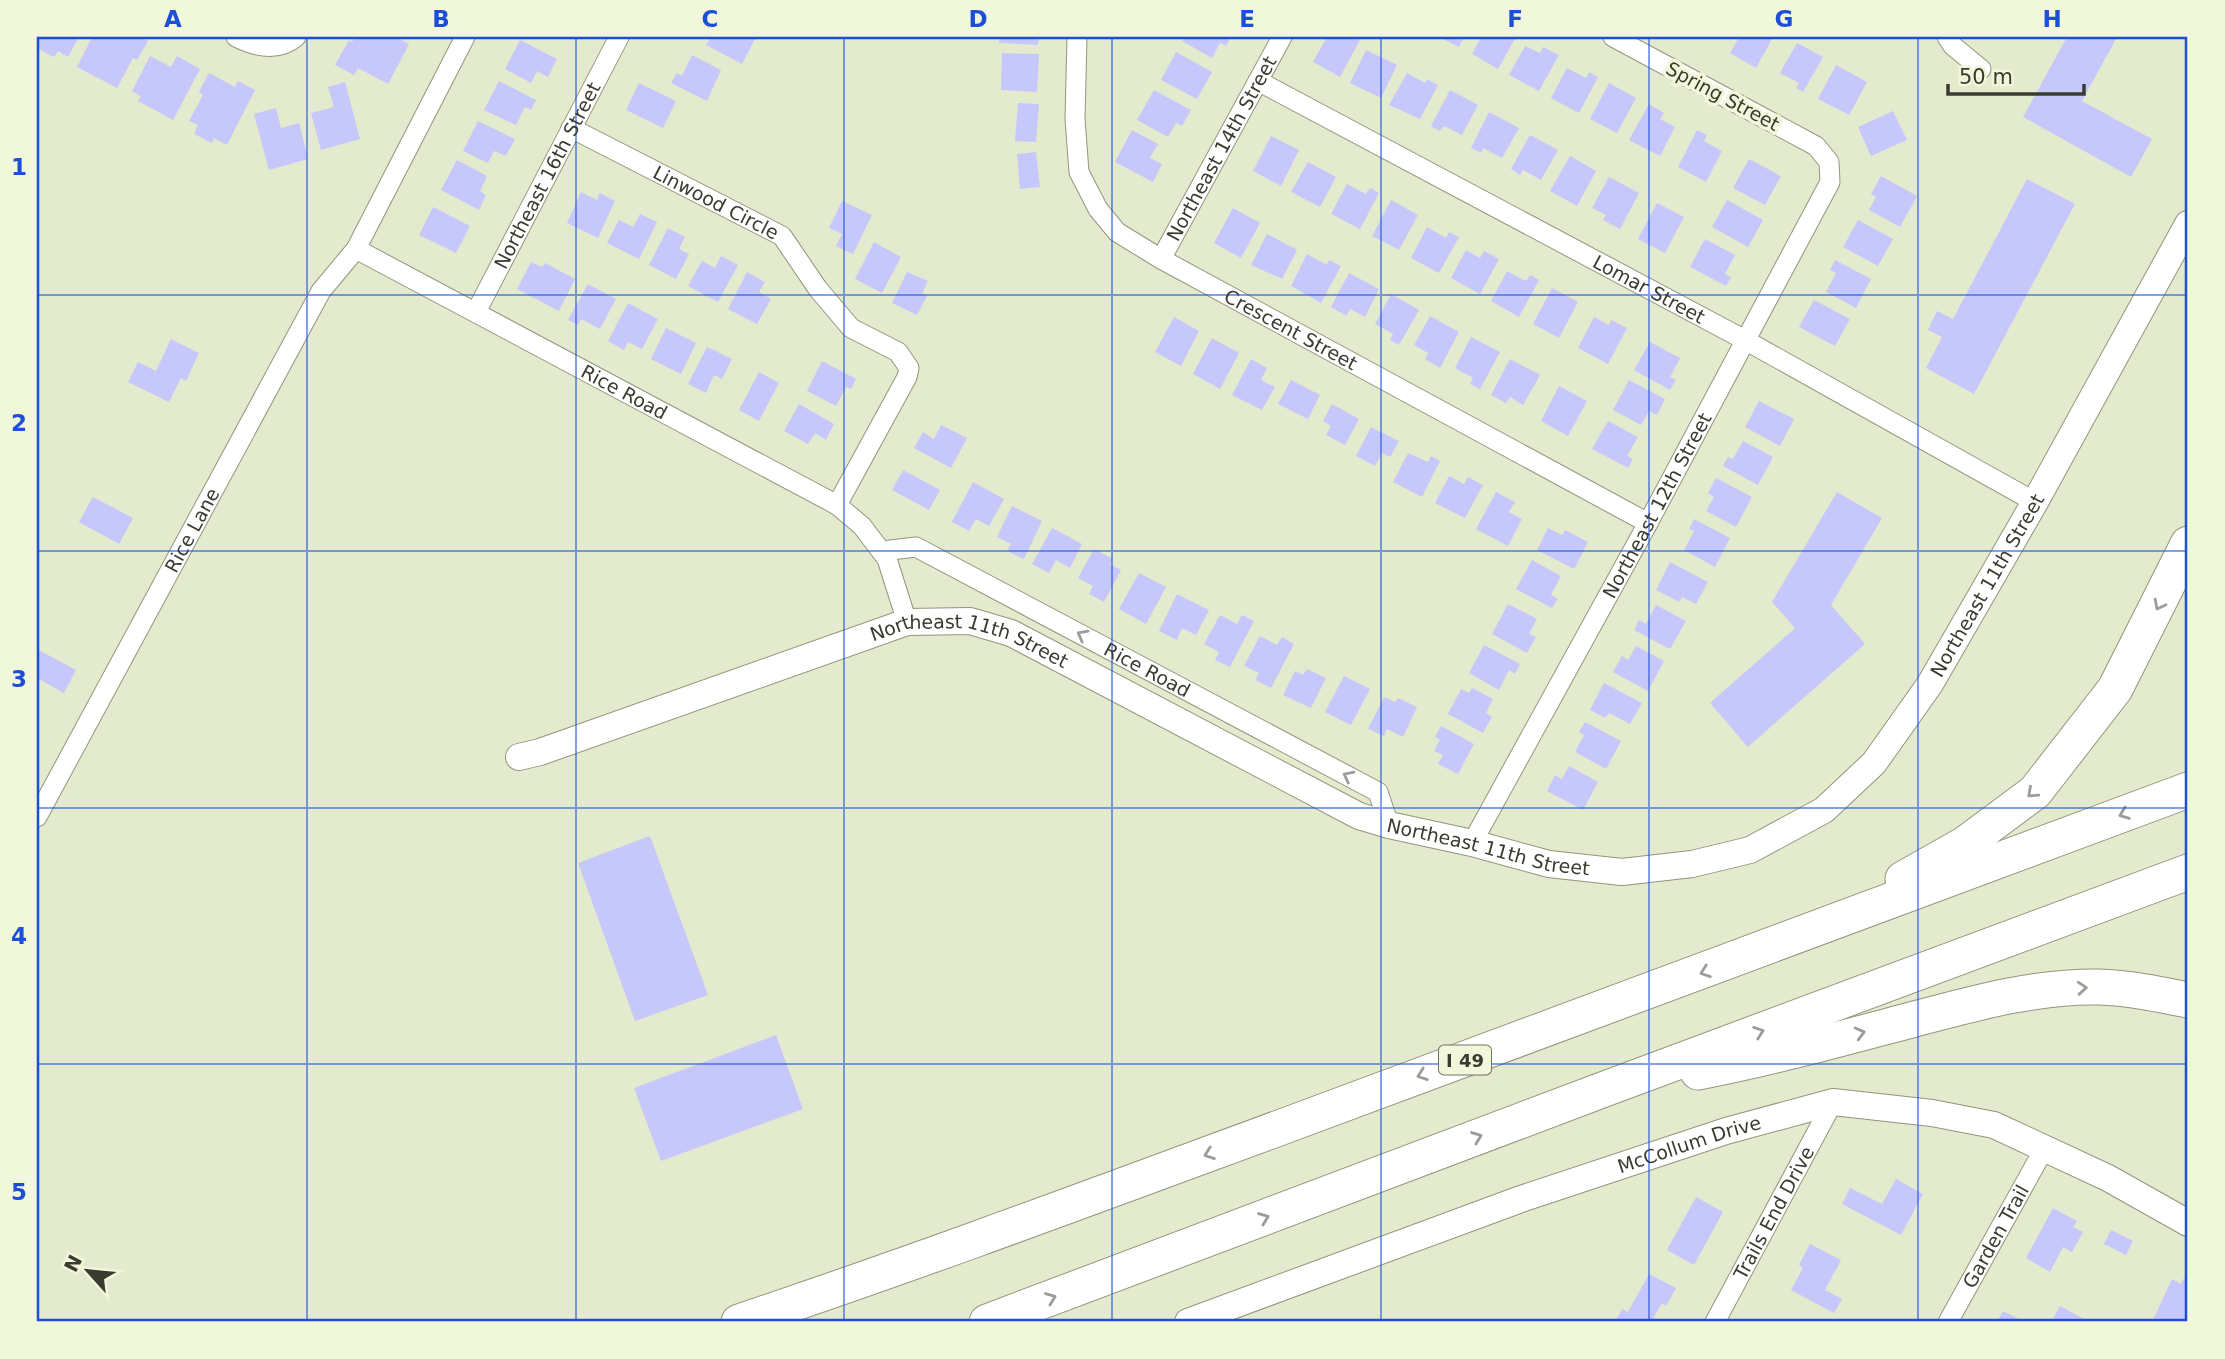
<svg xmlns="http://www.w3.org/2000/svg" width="2225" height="1359" font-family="'DejaVu Sans',sans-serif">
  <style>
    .building { fill: #c6c8fb }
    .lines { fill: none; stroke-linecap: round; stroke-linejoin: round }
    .street-casing { stroke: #91967c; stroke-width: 21 }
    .secondary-casing { stroke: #91967c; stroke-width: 28 }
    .highway-casing { stroke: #91967c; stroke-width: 37 }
    .street { stroke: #fff; stroke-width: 19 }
    .secondary { stroke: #fff; stroke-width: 26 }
    .highway { stroke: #fff; stroke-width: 35 }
    .oneway { stroke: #9c9d98 }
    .grid { fill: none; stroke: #1d4ed8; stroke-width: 2; stroke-opacity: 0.55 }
    .labels { text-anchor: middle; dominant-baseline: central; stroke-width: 7; stroke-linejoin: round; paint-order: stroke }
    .shield { fill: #f1f7da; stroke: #707363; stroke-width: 2 }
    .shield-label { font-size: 18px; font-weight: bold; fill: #393b30 }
    .street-label { font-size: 19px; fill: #393b30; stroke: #f1f7da }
    .neatline { fill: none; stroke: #1d4ed8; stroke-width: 2.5 }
    .grid-label { font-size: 23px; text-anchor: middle; font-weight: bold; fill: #1d4ed8 }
  </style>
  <rect width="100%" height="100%" fill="#e4eacd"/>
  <g class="building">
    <path d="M37 37H79L68 57 58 51 54 57 37 48Z"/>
    <path d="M92 37H139L148 41 137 60 133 58 117 88 77 67Z"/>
    <path d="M355 37H396L409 44 388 84 358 68 354 75 335 65 349 40 352 42Z"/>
    <path d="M711 37H756L742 64 706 45Z"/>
    <path d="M999 37H1039L1038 45 999 43Z"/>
    <path d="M1184 37H1231L1226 46 1220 43 1212 58 1182 41Z"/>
    <path d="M1327 37H1353L1360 40 1340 77 1313 62Z"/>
    <path d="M1439 37H1464L1459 47Z"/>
    <path d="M1481 37H1516L1498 69 1472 54Z"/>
    <path d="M1739 37H1773L1756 68 1730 53Z"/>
    <path d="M2067 37H2117L2082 101 2152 139 2131 177 2023 117Z"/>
    <path d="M520 40 557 59 548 77 537 71 531 83 505 69Z"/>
    <path d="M1797 43 1823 57 1803 92 1796 88 1799 83 1780 73Z"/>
    <path d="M1525 46 1540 53 1543 47 1559 55 1539 91 1509 75Z"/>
    <path d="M1366 50 1397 65 1381 98 1350 83Z"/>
    <path d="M1176 52 1212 72 1197 99 1161 80Z"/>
    <path d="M1002 53 1039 54 1037 92 1001 90Z"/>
    <path d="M692 55 721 70 707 101 671 83 677 73 682 76Z"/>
    <path d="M150 56 171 67 177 56 200 69 173 120 138 101 141 96 132 91Z"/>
    <path d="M1836 65 1867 82 1849 115 1818 99Z"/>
    <path d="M1567 68 1586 78 1589 72 1598 77 1579 113 1551 98Z"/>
    <path d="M209 73 235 87 238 81 255 90 227 145 214 138 212 143 194 134 198 125 189 121 203 95 199 92Z"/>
    <path d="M1407 73 1425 83 1427 79 1438 85 1420 119 1389 105Z"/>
    <path d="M499 81 536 100 531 110 525 107 516 125 484 110Z"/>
    <path d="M345 82 360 139 321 150 311 113 334 107 328 87Z"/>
    <path d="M639 83 676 101 663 128 626 110Z"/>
    <path d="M1609 83 1636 98 1617 133 1590 119Z"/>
    <path d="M1154 90 1191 110 1182 126 1176 123 1168 137 1137 120Z"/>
    <path d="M1450 90 1478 105 1462 135 1444 126 1440 131 1431 126Z"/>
    <path d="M1018 103 1039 104 1036 142 1015 141Z"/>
    <path d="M1649 104 1664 113 1660 119 1675 127 1660 156 1629 140Z"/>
    <path d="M276 108 281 128 299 123 308 159 269 170 254 114Z"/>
    <path d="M1893 111 1907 140 1871 156 1858 127Z"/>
    <path d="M1489 112 1519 128 1502 158 1483 148 1481 153 1471 148Z"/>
    <path d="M478 121 515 139 506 156 494 151 488 163 463 151Z"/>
    <path d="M1132 130 1158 144 1150 158 1162 164 1153 182 1115 162Z"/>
    <path d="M1697 130 1707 135 1704 141 1722 151 1706 182 1678 167Z"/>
    <path d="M1530 135 1558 150 1541 180 1523 170 1520 175 1511 169Z"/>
    <path d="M1271 136 1299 150 1281 186 1253 171Z"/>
    <path d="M1036 152 1040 187 1020 189 1017 154Z"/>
    <path d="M1570 156 1596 171 1577 206 1550 191Z"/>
    <path d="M1749 159 1781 176 1765 205 1733 188Z"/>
    <path d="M457 160 487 176 480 191 486 195 479 210 441 190Z"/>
    <path d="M1308 162 1336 177 1320 207 1291 192Z"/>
    <path d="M1881 176 1917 196 1900 227 1869 210 1876 197 1871 194Z"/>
    <path d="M1609 177 1639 193 1620 229 1603 220 1606 215 1592 208Z"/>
    <path d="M2027 179 2075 204 1974 394 1926 368 1942 337 1928 330 1937 311 1953 319Z"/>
    <path d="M1347 184 1366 194 1370 188 1379 193 1360 229 1331 214Z"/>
    <path d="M581 192 597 200 600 193 615 201 598 238 567 223Z"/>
    <path d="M1391 200 1418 215 1399 250 1372 236Z"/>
    <path d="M1727 200 1763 220 1748 247 1712 227Z"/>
    <path d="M842 201 872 215 853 254 836 246 842 234 829 228Z"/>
    <path d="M1657 203 1684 217 1665 253 1638 239Z"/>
    <path d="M433 207 470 226 456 253 419 235Z"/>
    <path d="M1233 208 1260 223 1241 258 1214 243Z"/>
    <path d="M640 214 657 222 639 259 607 243 619 220 633 227Z"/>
    <path d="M1858 220 1893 239 1878 266 1843 247Z"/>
    <path d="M1427 227 1446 238 1449 232 1459 237 1439 273 1411 258Z"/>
    <path d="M668 228 685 237 679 249 689 254 676 279 649 265Z"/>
    <path d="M1267 234 1297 250 1282 279 1251 265Z"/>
    <path d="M1705 239 1735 255 1725 274 1731 277 1726 286 1690 267Z"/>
    <path d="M874 242 901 257 882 293 855 279Z"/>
    <path d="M1466 250 1480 258 1484 251 1499 259 1480 294 1451 278Z"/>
    <path d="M1307 254 1327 265 1329 260 1341 266 1321 303 1291 286Z"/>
    <path d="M721 256 738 265 718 302 688 286 702 261 715 268Z"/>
    <path d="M1835 260 1871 279 1856 308 1826 292 1836 273 1830 270Z"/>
    <path d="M531 262 542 267 545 263 575 279 559 311 517 289Z"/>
    <path d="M1507 271 1526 281 1530 275 1539 280 1519 317 1491 301Z"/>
    <path d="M747 272 765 282 759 292 771 299 757 324 728 309Z"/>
    <path d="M907 272 928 281 922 293 927 296 917 315 892 303Z"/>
    <path d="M1349 273 1379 289 1365 317 1350 309 1346 316 1331 307Z"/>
    <path d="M588 284 616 299 600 329 581 319 578 325 568 320Z"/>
    <path d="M1552 288 1578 302 1559 338 1533 324Z"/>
    <path d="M1391 294 1419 310 1399 345 1390 340 1393 334 1375 324Z"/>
    <path d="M1814 300 1850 319 1835 346 1799 327Z"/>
    <path d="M628 303 658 319 642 349 628 342 624 350 608 341Z"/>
    <path d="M1430 316 1459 332 1440 368 1425 359 1428 353 1414 345Z"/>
    <path d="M1174 317 1199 331 1181 366 1155 352Z"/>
    <path d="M1594 317 1609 325 1611 320 1627 328 1608 364 1578 348Z"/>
    <path d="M666 328 696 343 681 374 651 359Z"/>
    <path d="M1471 337 1500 352 1480 389 1470 384 1473 378 1455 368Z"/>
    <path d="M1212 338 1239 353 1220 389 1193 374Z"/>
    <path d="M171 339 199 353 186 381 181 378 169 402 128 382 138 362 156 371Z"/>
    <path d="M1650 342 1680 358 1670 377 1676 380 1670 390 1634 370Z"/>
    <path d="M707 347 732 359 722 379 714 375 706 393 688 384Z"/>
    <path d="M1251 359 1267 368 1261 380 1275 387 1262 410 1232 395Z"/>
    <path d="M1510 359 1540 375 1523 405 1510 397 1506 403 1491 395Z"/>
    <path d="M822 361 856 379 851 389 846 387 836 406 807 391Z"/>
    <path d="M759 372 779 383 759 421 739 410Z"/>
    <path d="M1291 380 1320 395 1308 419 1278 404Z"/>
    <path d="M1629 380 1665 399 1657 415 1649 411 1641 425 1613 410Z"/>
    <path d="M1559 386 1587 401 1568 436 1541 421Z"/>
    <path d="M1759 401 1794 419 1780 446 1745 427Z"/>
    <path d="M799 404 834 424 826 440 815 433 808 444 784 431Z"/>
    <path d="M1332 404 1359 419 1345 445 1326 435 1331 426 1323 421Z"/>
    <path d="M1608 421 1638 437 1627 456 1633 459 1628 468 1592 449Z"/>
    <path d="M941 425 967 438 951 468 914 448 923 432 934 439Z"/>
    <path d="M1371 427 1399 441 1390 457 1382 453 1375 466 1356 456Z"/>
    <path d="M1743 441 1773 457 1758 485 1723 466 1728 457 1733 459Z"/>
    <path d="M1408 453 1428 462 1431 456 1440 461 1422 497 1393 482Z"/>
    <path d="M903 470 940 490 929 510 892 490Z"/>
    <path d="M1449 476 1464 484 1468 477 1483 485 1465 518 1435 503Z"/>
    <path d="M1716 478 1752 497 1736 527 1706 511 1714 497 1708 493Z"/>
    <path d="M973 482 1004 499 989 526 976 519 969 531 952 522Z"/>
    <path d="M1496 492 1515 502 1509 512 1522 519 1508 546 1476 529Z"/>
    <path d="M1837 492 1882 518 1831 605 1865 644 1748 747 1710 703 1795 628 1772 602Z"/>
    <path d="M93 497 133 518 119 544 79 522Z"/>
    <path d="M1012 506 1042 521 1024 559 1007 551 1011 544 997 537Z"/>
    <path d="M1694 519 1730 538 1715 567 1684 550 1694 531 1689 529Z"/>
    <path d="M1052 528 1082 544 1070 568 1056 560 1049 573 1032 564Z"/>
    <path d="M1548 528 1562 535 1565 530 1588 542 1574 569 1537 550Z"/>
    <path d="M1094 549 1113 559 1110 564 1121 570 1104 602 1089 594 1093 586 1078 578Z"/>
    <path d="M1532 560 1561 576 1551 595 1558 599 1552 608 1516 589Z"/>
    <path d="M1670 562 1708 582 1696 604 1682 597 1679 602 1656 590Z"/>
    <path d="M1139 573 1166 587 1146 624 1119 609Z"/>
    <path d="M1177 594 1209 610 1196 635 1182 628 1177 640 1159 631Z"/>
    <path d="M1508 604 1537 619 1529 634 1536 637 1527 653 1492 634Z"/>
    <path d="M1656 605 1686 621 1670 649 1634 630 1639 620 1646 624Z"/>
    <path d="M1220 615 1237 624 1242 615 1254 621 1230 667 1215 660 1219 652 1204 644Z"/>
    <path d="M1260 636 1277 645 1282 637 1294 644 1271 688 1255 680 1259 673 1244 666Z"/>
    <path d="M1484 645 1520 664 1515 674 1509 670 1499 690 1469 673Z"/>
    <path d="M1636 646 1664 661 1648 691 1613 672 1622 656 1628 660Z"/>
    <path d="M37 649 76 670 64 693 37 678Z"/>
    <path d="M1307 669 1326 678 1311 708 1283 695 1295 671 1303 675Z"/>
    <path d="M1344 676 1370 689 1351 725 1325 712Z"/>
    <path d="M1604 683 1642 703 1630 724 1609 713 1605 718 1590 710Z"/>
    <path d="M1472 688 1493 699 1486 713 1492 717 1483 733 1448 714 1461 689 1469 693Z"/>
    <path d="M1384 697 1395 702 1398 698 1417 707 1403 737 1387 729 1384 736 1368 729Z"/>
    <path d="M1585 722 1621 741 1606 769 1575 752 1584 735 1579 732Z"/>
    <path d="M1441 726 1474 744 1458 774 1438 764 1443 755 1434 751 1440 740 1435 737Z"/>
    <path d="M1569 766 1598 782 1583 810 1547 791 1555 775 1562 779Z"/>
    <path d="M650 836 708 995 635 1021 578 863Z"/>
    <path d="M776 1035 803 1109 661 1161 634 1088Z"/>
    <path d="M1896 1179 1923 1194 1901 1235 1842 1204 1850 1188 1882 1204Z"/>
    <path d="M1696 1197 1723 1212 1694 1265 1667 1250Z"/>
    <path d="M2053 1208 2077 1221 2073 1227 2083 1232 2072 1252 2063 1247 2050 1272 2026 1258Z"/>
    <path d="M2111 1230 2133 1241 2126 1255 2104 1244Z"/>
    <path d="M1810 1244 1841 1260 1825 1290 1842 1299 1834 1313 1791 1290 1803 1268 1799 1265Z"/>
    <path d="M1649 1274 1676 1288 1666 1306 1662 1303 1651 1322H1615L1622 1309 1628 1312Z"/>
    <path d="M2184 1278 2188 1280V1322H2152L2172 1279 2181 1284Z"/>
    <path d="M2060 1306 2084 1319 2083 1322H2051Z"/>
    <path d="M2003 1311 2025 1322H1997Z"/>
  </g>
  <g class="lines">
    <defs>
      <g id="street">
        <path d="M236 37C256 47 278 52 296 37"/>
        <path id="s1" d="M1077 37 1075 119 1079 172 1098 209 1117 232 1161 259 1648 523"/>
        <path d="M1947 37 1953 46 1981 69"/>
        <path id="s2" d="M1258 81 1745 340 2035 502"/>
        <path id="s3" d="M571 128 782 236 818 289 851 328 898 352 909 368 907 377 837 505"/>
        <path id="s4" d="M356 249 837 505 862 526 887 559 907 622"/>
        <path id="s5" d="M1161 259 1282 37"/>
        <path id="s6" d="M476 312 619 37"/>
        <path id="s7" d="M882 551 916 547 1378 792 1389 825"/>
        <path id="s8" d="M37 817 321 291 356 249 465 37"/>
        <path id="s9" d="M1472 843 1648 523 1830 182 1829 162 1816 146 1613 37"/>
        <path id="s10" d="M1715 1322 1833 1102"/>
        <path id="s11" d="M1948 1322 2044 1149"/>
      </g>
      <g id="secondary">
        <path id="s12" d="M519 757 540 752 907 622 970 621 1011 633 1359 816 1389 825 1472 843 1549 864 1622 872 1692 864 1750 850 1824 810 1874 763 1930 684 2035 502 2188 224"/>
        <path id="s13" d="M1188 1322 1521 1199 1726 1131 1833 1102 1932 1113 1994 1125 2108 1178 2188 1223"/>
      </g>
      <g id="highway">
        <path d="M1903 879 1965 844 2035 792 2115 689 2188 544"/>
        <path d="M1698 1072C1771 1058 1843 1038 1915 1019 1975 1003 2036 986 2099 987 2129 988 2158 994 2188 1000"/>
        <path d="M739 1322C921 1261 1100 1194 1279 1128 1583 1017 1886 904 2188 790"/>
        <path d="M987 1322 1602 1090 2188 872"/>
      </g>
    </defs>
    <use href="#street" class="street-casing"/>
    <use href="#secondary" class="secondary-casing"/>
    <use href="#highway" class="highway-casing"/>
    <use href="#street" class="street"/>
    <use href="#secondary" class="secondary"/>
    <use href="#highway" class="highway"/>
  </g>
  <defs><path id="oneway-chevron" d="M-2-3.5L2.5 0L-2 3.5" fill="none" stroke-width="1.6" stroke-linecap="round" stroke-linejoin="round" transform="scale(1.75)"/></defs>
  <g class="oneway">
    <use href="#oneway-chevron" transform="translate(2159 605) rotate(117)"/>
    <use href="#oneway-chevron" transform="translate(1082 635) rotate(-152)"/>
    <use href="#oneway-chevron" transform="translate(1348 776) rotate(-153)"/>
    <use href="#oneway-chevron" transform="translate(2032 793) rotate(138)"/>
    <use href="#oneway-chevron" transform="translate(2124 814) rotate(159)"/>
    <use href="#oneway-chevron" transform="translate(1705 972) rotate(160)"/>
    <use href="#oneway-chevron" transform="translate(2082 988) rotate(-4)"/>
    <use href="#oneway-chevron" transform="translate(1759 1032) rotate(-20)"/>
    <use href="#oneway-chevron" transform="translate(1860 1033) rotate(-15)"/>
    <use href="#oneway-chevron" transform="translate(1422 1075) rotate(160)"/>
    <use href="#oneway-chevron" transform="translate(1477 1137) rotate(-21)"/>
    <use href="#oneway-chevron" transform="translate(1209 1154) rotate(160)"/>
    <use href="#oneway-chevron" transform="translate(1264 1218) rotate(-21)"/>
    <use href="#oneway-chevron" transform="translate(1051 1298) rotate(-21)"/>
  </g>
  <path class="grid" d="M307 37V1322M576 37V1322M844 37V1322M1112 37V1322M1381 37V1322M1649 37V1322M1918 37V1322M37 295H2188M37 551H2188M37 808H2188M37 1064H2188"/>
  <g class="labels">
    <rect class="shield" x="1439" y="1045.5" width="52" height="29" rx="5"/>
    <g class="shield-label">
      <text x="1465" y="1060">I 49</text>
    </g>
    <g class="street-label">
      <text transform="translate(1723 96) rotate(28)">Spring Street</text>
      <text stroke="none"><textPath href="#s5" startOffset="126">Northeast 14th Street</textPath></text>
      <text stroke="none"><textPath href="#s6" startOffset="154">Northeast 16th Street</textPath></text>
      <text stroke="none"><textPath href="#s3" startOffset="163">Linwood Circle</textPath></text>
      <text stroke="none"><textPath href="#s2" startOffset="443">Lomar Street</textPath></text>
      <text stroke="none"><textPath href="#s1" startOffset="406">Crescent Street</textPath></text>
      <text stroke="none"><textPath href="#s4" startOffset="304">Rice Road</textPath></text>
      <text stroke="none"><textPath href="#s9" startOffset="385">Northeast 12th Street</textPath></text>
      <text stroke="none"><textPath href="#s8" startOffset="326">Rice Lane</textPath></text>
      <text stroke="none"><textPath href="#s12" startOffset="1673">Northeast 11th Street</textPath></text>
      <text stroke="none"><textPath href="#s12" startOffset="476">Northeast 11th Street</textPath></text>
      <text stroke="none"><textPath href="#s7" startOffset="296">Rice Road</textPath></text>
      <text stroke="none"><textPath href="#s12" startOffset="1043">Northeast 11th Street</textPath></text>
      <text stroke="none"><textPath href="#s13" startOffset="532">McCollum Drive</textPath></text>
      <text stroke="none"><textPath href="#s10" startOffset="124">Trails End Drive</textPath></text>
      <text stroke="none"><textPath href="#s11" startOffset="98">Garden Trail</textPath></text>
    </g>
  </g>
  <rect width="2225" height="1359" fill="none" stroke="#f1f7da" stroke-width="77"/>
  <g transform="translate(88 1271) rotate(297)" stroke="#f1f7da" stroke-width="5" paint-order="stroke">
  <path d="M0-5L12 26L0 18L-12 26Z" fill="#393b30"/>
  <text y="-10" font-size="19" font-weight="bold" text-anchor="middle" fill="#393b30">N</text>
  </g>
  <path d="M1948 84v10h136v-10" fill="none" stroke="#393b30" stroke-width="3.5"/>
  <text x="1959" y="84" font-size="21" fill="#393b30" stroke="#f1f7da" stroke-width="5" paint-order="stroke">50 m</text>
  <rect x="38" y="38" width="2148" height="1282" class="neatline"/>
  <g class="grid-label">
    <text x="173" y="27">A</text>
    <text x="441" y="27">B</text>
    <text x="710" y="27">C</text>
    <text x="978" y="27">D</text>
    <text x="1247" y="27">E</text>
    <text x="1515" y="27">F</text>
    <text x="1784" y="27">G</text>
    <text x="2052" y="27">H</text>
    <text x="19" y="175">1</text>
    <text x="19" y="431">2</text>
    <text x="19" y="687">3</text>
    <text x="19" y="944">4</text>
    <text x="19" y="1200">5</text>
  </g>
</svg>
